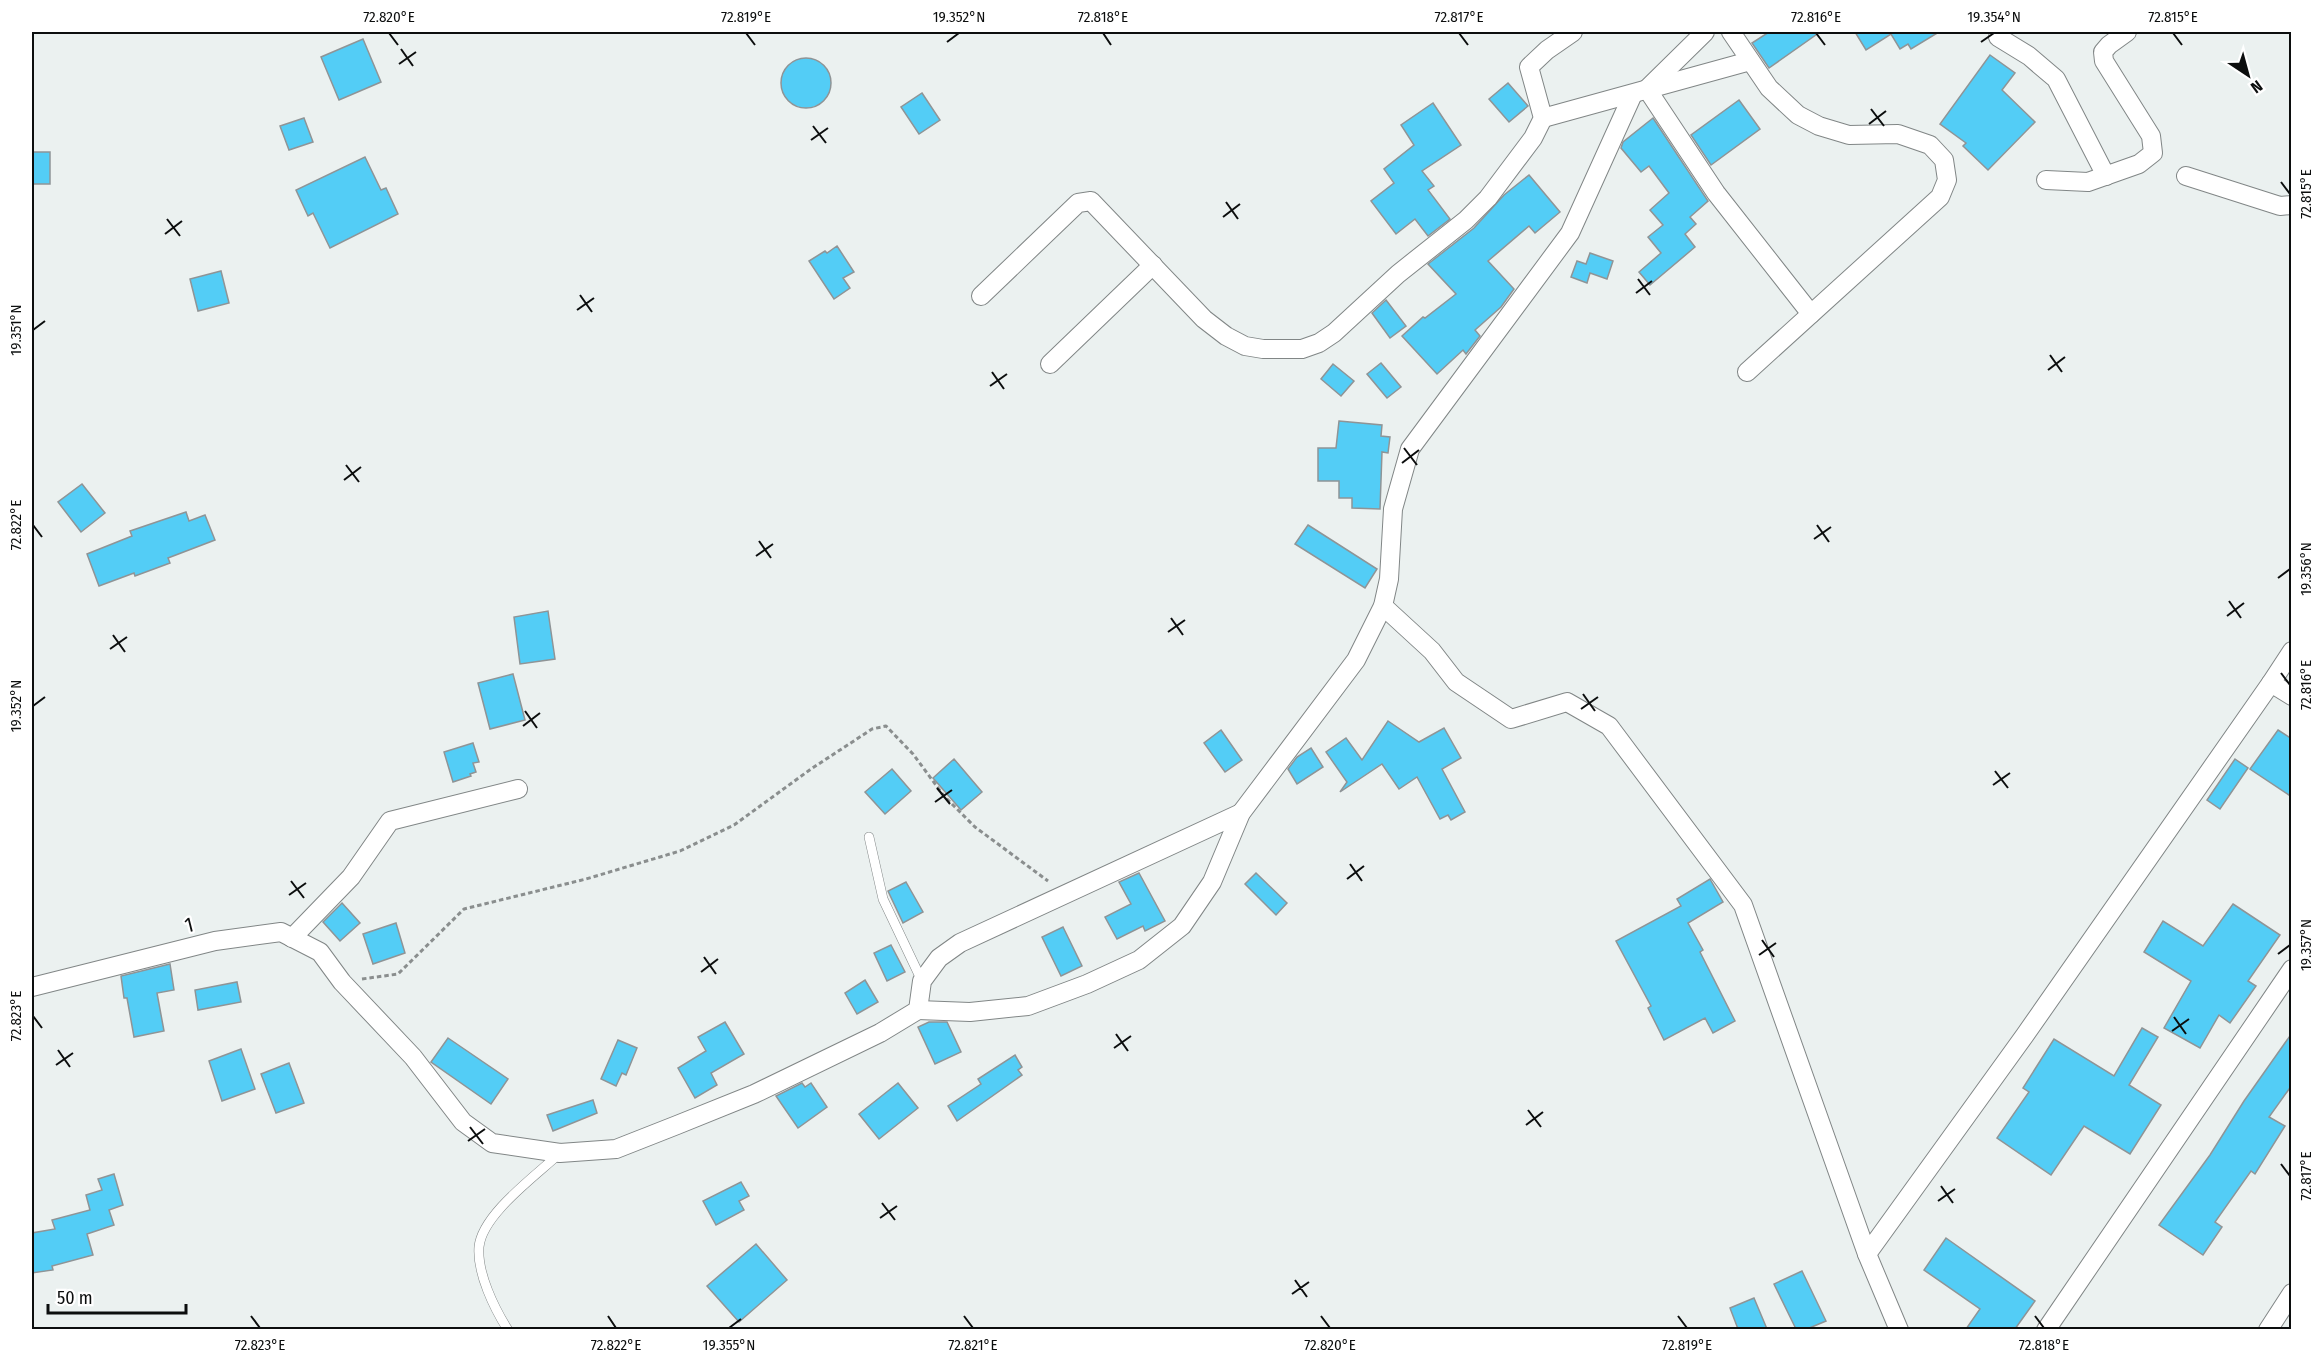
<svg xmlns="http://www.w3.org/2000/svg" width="2323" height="1361" font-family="'Fira Sans Condensed',sans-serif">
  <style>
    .building { fill: #53cdf6; stroke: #8f9496; stroke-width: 1.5 }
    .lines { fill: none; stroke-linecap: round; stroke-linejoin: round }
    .service-casing { stroke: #818686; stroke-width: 10 }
    .minor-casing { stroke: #818686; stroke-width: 20 }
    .path { stroke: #8a8e8e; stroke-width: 3; stroke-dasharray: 4.5 3; stroke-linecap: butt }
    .service { stroke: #fff; stroke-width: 9 }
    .minor { stroke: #fff; stroke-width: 18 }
    .ticks { fill: none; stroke: #0c0e0e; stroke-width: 2 }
    .labels { text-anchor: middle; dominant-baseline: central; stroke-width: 4.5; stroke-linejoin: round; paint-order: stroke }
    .street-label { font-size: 21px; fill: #0c0e0e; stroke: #fff }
    .neatline { fill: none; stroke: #0c0e0e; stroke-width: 2 }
    .ticks-label { font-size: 15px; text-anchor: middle; fill: #0c0e0e }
  </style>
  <rect width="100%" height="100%" fill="#ebf1f0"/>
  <g class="building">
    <path d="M1769 32H1820L1769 68 1752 43Z"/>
    <path d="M1855 32H1939L1911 49 1908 44 1900 49 1891 34 1866 50Z"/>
    <path d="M363 39 381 82 339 100 321 57Z"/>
    <path d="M1990 55 2015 73 2002 90 2035 122 1988 170 1963 146 1966 143 1940 124Z"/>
    <circle cx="806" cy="83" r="25"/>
    <path d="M1508 83 1528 106 1509 122 1489 99Z"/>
    <path d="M922 93 940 120 919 134 901 107Z"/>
    <path d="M1739 100 1760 129 1711 165 1691 135Z"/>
    <path d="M1433 103 1461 145 1422 171 1434 186 1428 190 1450 219 1428 236 1415 219 1396 234 1371 201 1394 183 1384 169 1414 145 1401 125Z"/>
    <path d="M304 118 313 142 289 150 280 126Z"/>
    <path d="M1653 118 1708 201 1690 217 1696 224 1685 234 1695 247 1650 285 1639 272 1661 253 1648 237 1663 225 1650 210 1669 193 1649 166 1641 172 1621 148 1623 142Z"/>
    <rect x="32" y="152" width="18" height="32"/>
    <path d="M365 157 381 190 386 188 398 214 330 248 313 213 308 216 296 190Z"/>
    <path d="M1529 175 1560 212 1535 233 1529 226 1488 261 1514 289 1501 307 1475 330 1480 336 1466 354 1463 350 1437 374 1402 336 1423 317 1425 318 1456 294 1428 264 1474 228 1504 195Z"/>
    <path d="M837 246 854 272 843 278 850 288 834 299 809 261 825 251 827 253Z"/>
    <path d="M1590 253 1613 261 1607 279 1590 273 1587 283 1571 277 1577 261 1586 264Z"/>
    <path d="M221 271 229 303 198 311 190 279Z"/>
    <path d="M1386 300 1406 326 1390 338 1372 313Z"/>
    <path d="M1381 363 1401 387 1387 398 1367 374Z"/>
    <path d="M1333 364 1354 381 1341 396 1321 379Z"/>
    <path d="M1339 421 1382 425 1381 436 1390 437 1388 453 1382 452 1380 509 1352 508V498H1339V481H1318V448H1336Z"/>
    <path d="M82 484 105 513 81 532 58 502Z"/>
    <path d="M186 512 189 521 205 515 215 540 168 558 170 563 135 576 134 573 99 586 87 554 132 536 130 531Z"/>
    <path d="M1308 525 1377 569 1365 588 1295 544Z"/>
    <path d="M548 611 555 659 520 664 514 617Z"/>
    <path d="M513 674 525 720 490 729 478 683Z"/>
    <path d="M1388 721 1419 742 1444 728 1461 758 1442 769 1465 812 1451 820 1448 815 1440 819 1417 777 1399 789 1382 764 1340 792 1347 782 1326 752 1346 738 1362 760Z"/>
    <path d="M1221 730 1242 760 1225 772 1204 743Z"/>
    <path d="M2278 730 2292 739V797L2250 769Z"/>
    <path d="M473 743 479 762 473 763 476 772 470 774 471 776 453 782 444 752Z"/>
    <path d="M1311 748 1323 767 1297 784 1288 769 1297 757Z"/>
    <path d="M954 759 982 792 961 810 933 778Z"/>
    <path d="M2235 759 2248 768 2220 809 2207 800Z"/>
    <path d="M892 769 911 791 885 814 865 792Z"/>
    <path d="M1139 873 1165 921 1145 931 1143 926 1117 939 1105 917 1131 904 1119 882Z"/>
    <path d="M1256 873 1287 903 1276 915 1245 884Z"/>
    <path d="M1710 879 1723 902 1688 923 1703 950 1700 952 1735 1021 1713 1033 1705 1018 1664 1040 1648 1008 1651 1006 1616 941 1681 906 1677 899Z"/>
    <path d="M906 882 923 912 903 923 888 891Z"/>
    <path d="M342 903 360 923 340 941 323 922Z"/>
    <path d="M2233 904 2280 935 2248 981 2256 986 2230 1023 2219 1015 2200 1048 2164 1028 2191 981 2144 952 2163 921 2203 946Z"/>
    <path d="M396 923 405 953 373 964 363 934Z"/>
    <path d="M1063 927 1082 966 1061 976 1042 937Z"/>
    <path d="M891 945 905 972 887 981 874 953Z"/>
    <path d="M170 964 174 990 157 993 164 1031 134 1037 127 998H124L121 976Z"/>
    <path d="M865 980 878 1002 857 1014 845 993Z"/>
    <path d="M237 982 241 1002 198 1010 195 990Z"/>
    <path d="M725 1022 744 1054 711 1073 717 1085 695 1098 678 1068 706 1051 698 1037Z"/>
    <path d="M929 1022H947L961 1052 935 1064 918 1027Z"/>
    <path d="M2142 1028 2158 1037 2129 1085 2161 1105 2130 1154 2084 1126 2051 1175 1997 1138 2029 1092 2023 1088 2054 1039 2114 1076Z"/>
    <path d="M2292 1033V1085L2269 1117 2285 1126 2255 1174 2251 1171 2215 1222 2222 1227 2203 1255 2159 1225 2210 1155 2244 1101Z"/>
    <path d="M448 1038 508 1079 491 1104 431 1062Z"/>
    <path d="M618 1040 637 1048 626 1075 622 1073 616 1086 601 1079Z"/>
    <path d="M241 1049 255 1089 222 1101 209 1061Z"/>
    <path d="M1015 1055 1022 1067 1018 1070 1022 1075 957 1121 948 1106 981 1084 978 1079Z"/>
    <path d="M289 1063 304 1103 276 1113 261 1074Z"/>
    <path d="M802 1083 805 1087 811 1083 827 1107 798 1128 776 1096Z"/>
    <path d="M898 1083 918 1108 879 1139 859 1114Z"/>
    <path d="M593 1100 597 1113 553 1131 547 1115Z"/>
    <path d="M114 1174 123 1205 109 1210 114 1225 87 1234 93 1255 52 1266 53 1270 32 1273V1233L55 1229 52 1220 90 1210 86 1195 102 1190 98 1179Z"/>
    <path d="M741 1182 749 1196 739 1201 744 1210 716 1225 703 1201Z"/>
    <path d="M1946 1238 2035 1301 2015 1329H1966L1980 1309 1924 1270Z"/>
    <path d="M756 1244 787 1280 739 1322 707 1286Z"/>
    <path d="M1802 1271 1826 1321 1807 1329H1796L1774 1284Z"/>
    <path d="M1754 1298 1767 1329H1738L1730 1308Z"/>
  </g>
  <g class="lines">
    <defs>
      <g id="service">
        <path d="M869 837 883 899 922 981"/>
        <path d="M508 1330C494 1308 477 1273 479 1247 482 1214 537 1175 560 1153"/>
      </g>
      <g id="minor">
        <path d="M1705 32 1647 89 1716 193 1811 314"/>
        <path d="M1731 32 1769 88 1798 115 1819 126 1849 135 1898 134 1930 145 1944 160 1947 180 1940 197 1747 372"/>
        <path d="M1998 37 2029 56 2056 79 2106 176"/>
        <path d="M1543 118 1750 61"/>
        <path d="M2186 176 2280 206 2292 205"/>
        <path d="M2046 180 2088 182 2139 164 2153 153 2151 136 2104 61 2103 52 2109 45 2127 32"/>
        <path d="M981 296 1078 203 1091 201 1204 319 1226 336 1245 346 1263 349H1302L1319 343 1334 333 1398 274 1466 220 1488 198 1533 138 1543 118 1529 67 1547 50 1573 32"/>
        <path d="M1050 364 1153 265"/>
        <path d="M1383 606 1432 651 1456 682 1511 719 1567 702 1609 726 1743 905 1867 1254"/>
        <path d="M2271 683 2292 651"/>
        <path d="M292 938 351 877 390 821 518 789"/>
        <path d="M32 987 215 941 281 932 320 952 342 982 413 1057 463 1122 492 1143 560 1153 616 1149 677 1125 754 1094 880 1033 918 1010 922 981 939 958 960 943 1241 813"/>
        <path d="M918 1010 970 1012 1028 1006 1087 984 1139 960 1182 926 1212 882 1241 813 1356 660 1383 606 1389 579 1393 509 1410 449 1570 233 1633 94"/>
        <path d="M1899 1330 1867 1254 2025 1035 2271 683 2292 696"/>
        <path d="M2046 1330 2292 969"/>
        <path d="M2268 1330 2292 1293"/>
      </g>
    </defs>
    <use href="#service" class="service-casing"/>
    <use href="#minor" class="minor-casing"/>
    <path class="path" d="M362 979 398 974 464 909 586 879 680 851 734 825 811 769 872 729 886 726 913 754 944 796 975 827 1048 881"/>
    <use href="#service" class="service"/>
    <use href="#minor" class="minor"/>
  </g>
  <path class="ticks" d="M389 33 398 45M746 33 755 45M1103 33 1111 45M1459 33 1468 45M1816 33 1825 45M2173 33 2182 45M947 42 959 33M1981 42 1994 33M401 49 413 66M399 64 416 52M1871 109 1884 126M1869 124 1886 111M813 126 826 143M811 140 828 128M2281 182 2290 194M1226 202 1238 219M1223 217 1240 204M167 219 180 236M165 234 182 221M1638 279 1650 295M1636 293 1652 281M580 295 592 312M577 310 594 298M33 330 45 321M2050 355 2062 372M2048 370 2065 357M992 372 1004 389M990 386 1007 374M1404 448 1417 465M1402 463 1419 450M346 465 359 482M344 480 361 467M33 525 42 537M1817 525 1829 542M1814 539 1831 527M759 541 771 558M756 556 773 544M2278 578 2290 569M2229 601 2241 618M2227 616 2244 603M1171 618 1183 635M1168 632 1185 620M113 635 125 652M110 649 127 637M2281 673 2290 685M1583 694 1595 711M33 706 45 697M1581 709 1598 697M525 711 537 728M523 726 540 713M1995 771 2008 788M1993 785 2010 773M937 788 950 804M935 802 952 790M1350 864 1362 881M1347 879 1364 866M291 881 304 898M289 895 306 883M1762 940 1774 957M2278 954 2290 945M1759 955 1776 943M704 957 716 974M701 972 718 959M33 1016 42 1028M2174 1017 2186 1034M2172 1031 2189 1019M1116 1034 1128 1051M1114 1048 1131 1036M58 1050 70 1067M56 1065 73 1053M1528 1110 1541 1127M1526 1125 1543 1112M470 1127 483 1144M468 1141 485 1129M2281 1164 2290 1176M1941 1186 1953 1203M1938 1201 1955 1189M882 1203 895 1220M880 1218 897 1206M1295 1280 1307 1297M1292 1294 1309 1282M251 1316 260 1328M608 1316 616 1328M964 1316 973 1328M1321 1316 1330 1328M1678 1316 1687 1328M2035 1316 2044 1328M729 1328 741 1319"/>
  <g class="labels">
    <g class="street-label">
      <text transform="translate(189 925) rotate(-14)">1</text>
    </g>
  </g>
  <rect width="2323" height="1361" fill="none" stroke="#ffffff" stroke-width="66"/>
  <g transform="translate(2248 75) rotate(144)" stroke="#ffffff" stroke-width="4.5" paint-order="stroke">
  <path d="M0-4.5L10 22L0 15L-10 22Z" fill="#0c0e0e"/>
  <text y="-9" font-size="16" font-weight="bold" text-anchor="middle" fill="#0c0e0e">N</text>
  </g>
  <path d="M48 1304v9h138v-9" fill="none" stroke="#0c0e0e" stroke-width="3"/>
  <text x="57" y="1304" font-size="18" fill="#0c0e0e" stroke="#ffffff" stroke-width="4.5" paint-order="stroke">50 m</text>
  <rect x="33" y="33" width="2257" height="1295" class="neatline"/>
  <g class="ticks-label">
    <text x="389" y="22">72.820°E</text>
    <text x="746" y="22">72.819°E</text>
    <text x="959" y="22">19.352°N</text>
    <text x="1103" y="22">72.818°E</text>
    <text x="1459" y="22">72.817°E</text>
    <text x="1816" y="22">72.816°E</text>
    <text x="1994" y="22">19.354°N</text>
    <text x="2173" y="22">72.815°E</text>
    <text transform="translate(2306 194) rotate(-90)" y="5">72.815°E</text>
    <text transform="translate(16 330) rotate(-90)" y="5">19.351°N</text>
    <text transform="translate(16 525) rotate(-90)" y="5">72.822°E</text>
    <text transform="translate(2306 569) rotate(-90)" y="5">19.356°N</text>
    <text transform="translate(2306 685) rotate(-90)" y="5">72.816°E</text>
    <text transform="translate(16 706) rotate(-90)" y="5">19.352°N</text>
    <text transform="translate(2306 945) rotate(-90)" y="5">19.357°N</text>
    <text transform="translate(16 1016) rotate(-90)" y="5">72.823°E</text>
    <text transform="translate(2306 1176) rotate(-90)" y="5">72.817°E</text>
    <text x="260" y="1350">72.823°E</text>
    <text x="616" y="1350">72.822°E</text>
    <text x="729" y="1350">19.355°N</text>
    <text x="973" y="1350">72.821°E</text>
    <text x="1330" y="1350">72.820°E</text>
    <text x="1687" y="1350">72.819°E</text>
    <text x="2044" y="1350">72.818°E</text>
  </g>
</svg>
